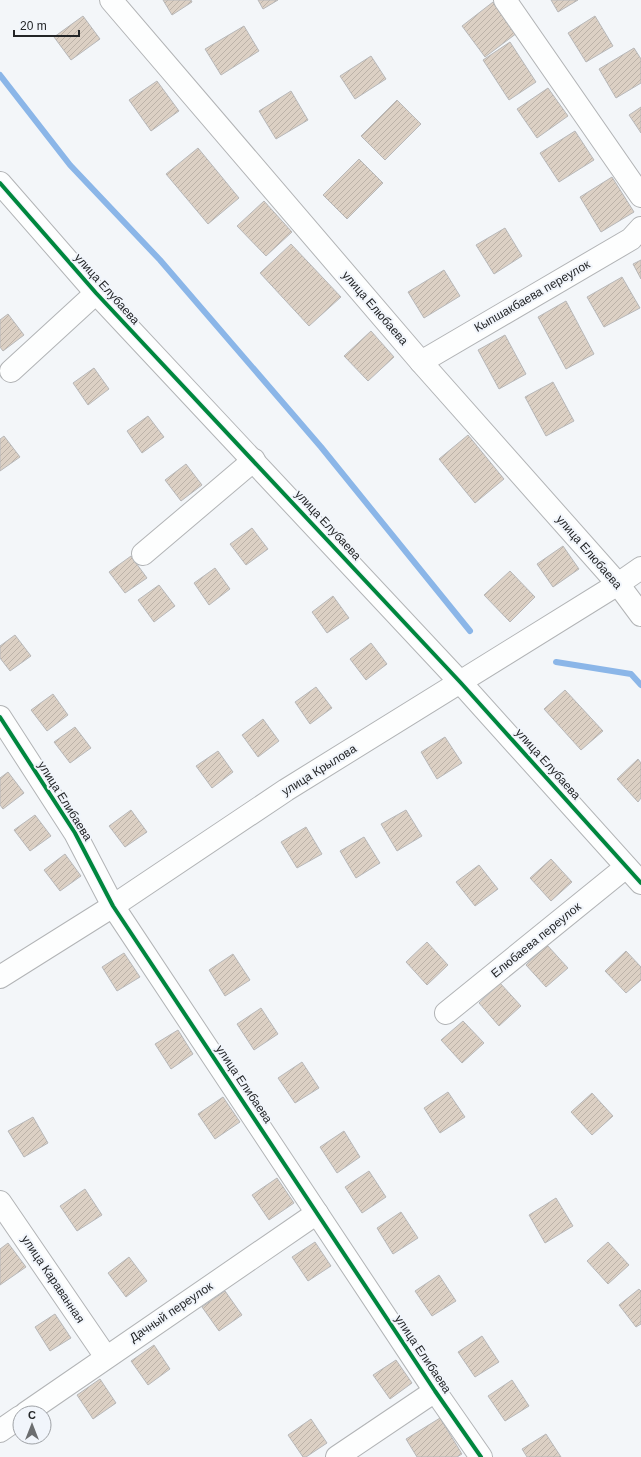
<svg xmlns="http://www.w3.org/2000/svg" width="641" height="1457" font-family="Arial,sans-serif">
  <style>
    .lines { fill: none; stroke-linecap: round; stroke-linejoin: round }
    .stream { stroke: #8bb6e8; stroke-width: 6 }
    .building { fill: url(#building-hatch); stroke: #b8b8b9 }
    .minor-casing { stroke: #b2b4b6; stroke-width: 24 }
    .minor { stroke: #fdfefe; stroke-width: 22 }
    .cycleway-casing { stroke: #f1f5fb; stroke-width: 6 }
    .cycleway { stroke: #00873e; stroke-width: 4 }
    .labels { text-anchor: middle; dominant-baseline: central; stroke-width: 4; stroke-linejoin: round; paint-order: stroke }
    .street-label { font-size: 12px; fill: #232527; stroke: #f1f5fb }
  </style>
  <defs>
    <pattern id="building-hatch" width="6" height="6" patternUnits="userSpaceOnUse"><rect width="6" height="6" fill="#dcd0c4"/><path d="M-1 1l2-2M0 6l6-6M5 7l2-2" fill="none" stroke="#bcb2a8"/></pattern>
  </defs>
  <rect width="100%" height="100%" fill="#f3f6f9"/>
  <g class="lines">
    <g class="stream">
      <path d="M0 75 70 165 160 260 321 447 470 631"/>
      <path d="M556 662 631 674 641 685"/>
    </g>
  </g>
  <g class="building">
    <path d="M163 0H191L192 2 172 15Z"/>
    <path d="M258 0H278L263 9Z"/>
    <path d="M551 0H578L558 12Z"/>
    <path d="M493 2 517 33 485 57 462 26Z"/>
    <path d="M83 16 100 39 71 60 54 37Z"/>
    <path d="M595 16 613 46 586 62 568 33Z"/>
    <path d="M244 26 259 51 221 75 205 49Z"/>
    <path d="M510 42 536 82 509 100 483 60Z"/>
    <path d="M634 48 641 59V83L616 98 599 69Z"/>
    <path d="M371 56 386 79 355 99 340 76Z"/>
    <path d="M157 81 179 111 151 131 129 100Z"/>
    <path d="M548 88 568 116 537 138 517 109Z"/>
    <path d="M291 91 308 120 276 139 259 111Z"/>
    <path d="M397 100 421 124 385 160 361 136Z"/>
    <path d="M641 107V133L629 115Z"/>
    <path d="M575 131 594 160 559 182 540 153Z"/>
    <path d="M198 148 239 198 208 224 166 174Z"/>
    <path d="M359 159 383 183 347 219 323 195Z"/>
    <path d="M612 177 634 212 601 232 580 197Z"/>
    <path d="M264 201 292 232 266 256 237 226Z"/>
    <path d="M505 228 522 256 494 274 476 245Z"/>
    <path d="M291 244 341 297 309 326 260 273Z"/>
    <path d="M641 260V279L633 264Z"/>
    <path d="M444 270 460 296 424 318 408 292Z"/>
    <path d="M622 277 640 308 604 327 587 297Z"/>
    <path d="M566 301 594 354 566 369 538 317Z"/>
    <path d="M8 314 24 335 3 351 0 347V320Z"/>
    <path d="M371 331 394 357 368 381 344 356Z"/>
    <path d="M505 335 526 374 499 389 478 350Z"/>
    <path d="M94 368 109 389 88 405 73 383Z"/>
    <path d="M553 382 574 421 546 436 525 397Z"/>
    <path d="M148 416 164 437 142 453 127 431Z"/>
    <path d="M468 435 504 479 475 503 439 459Z"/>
    <path d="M4 436 20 457 0 471V439Z"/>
    <path d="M186 464 202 485 181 501 165 480Z"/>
    <path d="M252 528 268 549 246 565 230 544Z"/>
    <path d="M563 546 579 569 553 587 537 564Z"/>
    <path d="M131 556 147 578 125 593 109 572Z"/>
    <path d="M215 568 230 589 209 605 194 583Z"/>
    <path d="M510 571 535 597 510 622 484 595Z"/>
    <path d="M159 585 175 606 154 622 138 600Z"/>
    <path d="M333 596 349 618 327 633 312 612Z"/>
    <path d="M15 635 31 656 10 671 0 658V646Z"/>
    <path d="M371 643 387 664 366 680 350 659Z"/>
    <path d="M316 687 332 708 310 724 295 702Z"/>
    <path d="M565 690 603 731 581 750 544 709Z"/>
    <path d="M53 694 68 715 47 731 31 710Z"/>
    <path d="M263 719 279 741 258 757 242 735Z"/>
    <path d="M75 727 91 748 70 763 54 742Z"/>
    <path d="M445 737 462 763 437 779 421 752Z"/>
    <path d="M218 751 233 772 212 788 196 766Z"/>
    <path d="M638 759 641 763V798L638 802 617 779Z"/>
    <path d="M8 772 24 793 3 809 0 805V778Z"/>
    <path d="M131 810 147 832 125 847 109 826Z"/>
    <path d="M406 810 422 836 397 851 381 824Z"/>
    <path d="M35 815 51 836 30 851 14 830Z"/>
    <path d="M306 827 322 854 297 868 281 842Z"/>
    <path d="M364 837 380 863 356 878 340 851Z"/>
    <path d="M65 854 81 876 60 891 44 870Z"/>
    <path d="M551 859 572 882 551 901 530 878Z"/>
    <path d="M479 865 498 889 475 906 456 882Z"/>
    <path d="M427 942 448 965 427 985 406 962Z"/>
    <path d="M547 945 568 968 546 987 526 965Z"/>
    <path d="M626 951 641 967V980L626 993 605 971Z"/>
    <path d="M124 953 140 977 117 991 102 967Z"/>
    <path d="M233 954 250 980 225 996 209 970Z"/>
    <path d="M500 983 521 1006 499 1026 479 1003Z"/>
    <path d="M261 1008 278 1034 254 1050 237 1024Z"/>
    <path d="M463 1021 484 1043 462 1063 441 1040Z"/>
    <path d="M178 1030 193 1054 171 1069 155 1044Z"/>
    <path d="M302 1062 319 1088 295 1103 278 1078Z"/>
    <path d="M448 1092 465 1117 440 1133 424 1108Z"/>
    <path d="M592 1093 613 1116 592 1135 571 1112Z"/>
    <path d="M223 1097 240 1122 215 1139 198 1114Z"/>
    <path d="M33 1117 48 1143 24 1157 8 1131Z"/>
    <path d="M344 1131 360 1157 337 1173 320 1147Z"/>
    <path d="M369 1171 386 1197 362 1213 345 1187Z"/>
    <path d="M277 1178 294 1203 269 1220 252 1195Z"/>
    <path d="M85 1189 102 1215 77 1231 60 1206Z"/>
    <path d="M556 1198 573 1226 545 1243 529 1215Z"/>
    <path d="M401 1212 418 1238 393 1254 377 1228Z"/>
    <path d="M315 1242 331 1266 308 1281 292 1257Z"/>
    <path d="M608 1242 629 1265 608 1284 587 1261Z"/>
    <path d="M8 1243 26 1267 0 1285V1249Z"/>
    <path d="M129 1257 147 1281 126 1297 108 1273Z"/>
    <path d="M439 1275 456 1301 432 1316 415 1291Z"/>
    <path d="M639 1289 641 1291V1324L636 1327 619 1305Z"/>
    <path d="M225 1291 242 1315 219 1331 202 1307Z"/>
    <path d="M55 1314 71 1338 50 1351 35 1327Z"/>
    <path d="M482 1336 499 1362 475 1377 458 1352Z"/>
    <path d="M154 1345 170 1369 148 1385 131 1361Z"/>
    <path d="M396 1360 412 1383 390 1399 373 1375Z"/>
    <path d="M100 1379 116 1403 93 1419 77 1395Z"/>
    <path d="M512 1380 529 1406 505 1421 488 1396Z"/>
    <path d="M440 1418 462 1454 457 1457H417L406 1439Z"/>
    <path d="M311 1419 327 1443 306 1457H303L288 1435Z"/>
    <path d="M546 1434 561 1457H527L522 1449Z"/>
  </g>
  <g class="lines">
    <defs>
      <g id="minor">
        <path d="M111 0 421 362 618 584 641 615"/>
        <path d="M505 0 641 196"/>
        <path d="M0 183 96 293 461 683 641 883"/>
        <path d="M421 362 631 239 641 228"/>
        <path d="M11 371 96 293"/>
        <path d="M143 554 254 460"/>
        <path d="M0 717 75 833 113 906 435 1391 481 1457"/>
        <path d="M0 977 113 906 286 790 618 584 641 568"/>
        <path d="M446 1013 626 867"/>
        <path d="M0 1202 106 1357"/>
        <path d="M26 1413 317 1213"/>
        <path d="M0 1431 20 1417"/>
        <path d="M337 1457 435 1391"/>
      </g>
    </defs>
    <use href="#minor" class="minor-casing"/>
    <use href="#minor" class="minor"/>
    <defs>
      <g id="cycleway">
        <path d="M0 183 96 293 461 683 641 883"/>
        <path d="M0 717 75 833 113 906 435 1391 481 1457"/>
      </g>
    </defs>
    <use href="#cycleway" class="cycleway-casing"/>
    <use href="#cycleway" class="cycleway"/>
  </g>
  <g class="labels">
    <g class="street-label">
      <text transform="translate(107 289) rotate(48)">улица Елубаева</text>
      <text transform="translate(532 296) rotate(-30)">Кыпшакбаева переулок</text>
      <text transform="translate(375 308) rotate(49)">улица Елюбаева</text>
      <text transform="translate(328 525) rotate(47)">улица Елубаева</text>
      <text transform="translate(589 552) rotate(49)">улица Елюбаева</text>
      <text transform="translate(548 764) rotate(48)">улица Елубаева</text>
      <text transform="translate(319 770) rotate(-32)">улица Крылова</text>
      <text transform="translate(65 801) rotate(58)">улица Елибаева</text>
      <text transform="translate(536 940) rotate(-39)">Елюбаева переулок</text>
      <text transform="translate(244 1084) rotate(56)">улица Елибаева</text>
      <text transform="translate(53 1279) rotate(56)">улица Караванная</text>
      <text transform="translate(171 1312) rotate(-34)">Дачный переулок</text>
      <text transform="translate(423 1354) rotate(56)">улица Елибаева</text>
    </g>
  </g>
  <g transform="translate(32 1425)"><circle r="19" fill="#f1f5fb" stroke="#9fa2a6"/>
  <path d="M0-3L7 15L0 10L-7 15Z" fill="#6c6e70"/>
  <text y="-6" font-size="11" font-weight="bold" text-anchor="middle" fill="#232527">С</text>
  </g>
  <path d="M14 30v6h65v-6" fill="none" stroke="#232527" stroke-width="2"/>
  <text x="20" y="30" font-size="12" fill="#232527" stroke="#f1f5fb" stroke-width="3" paint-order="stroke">20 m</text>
</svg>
